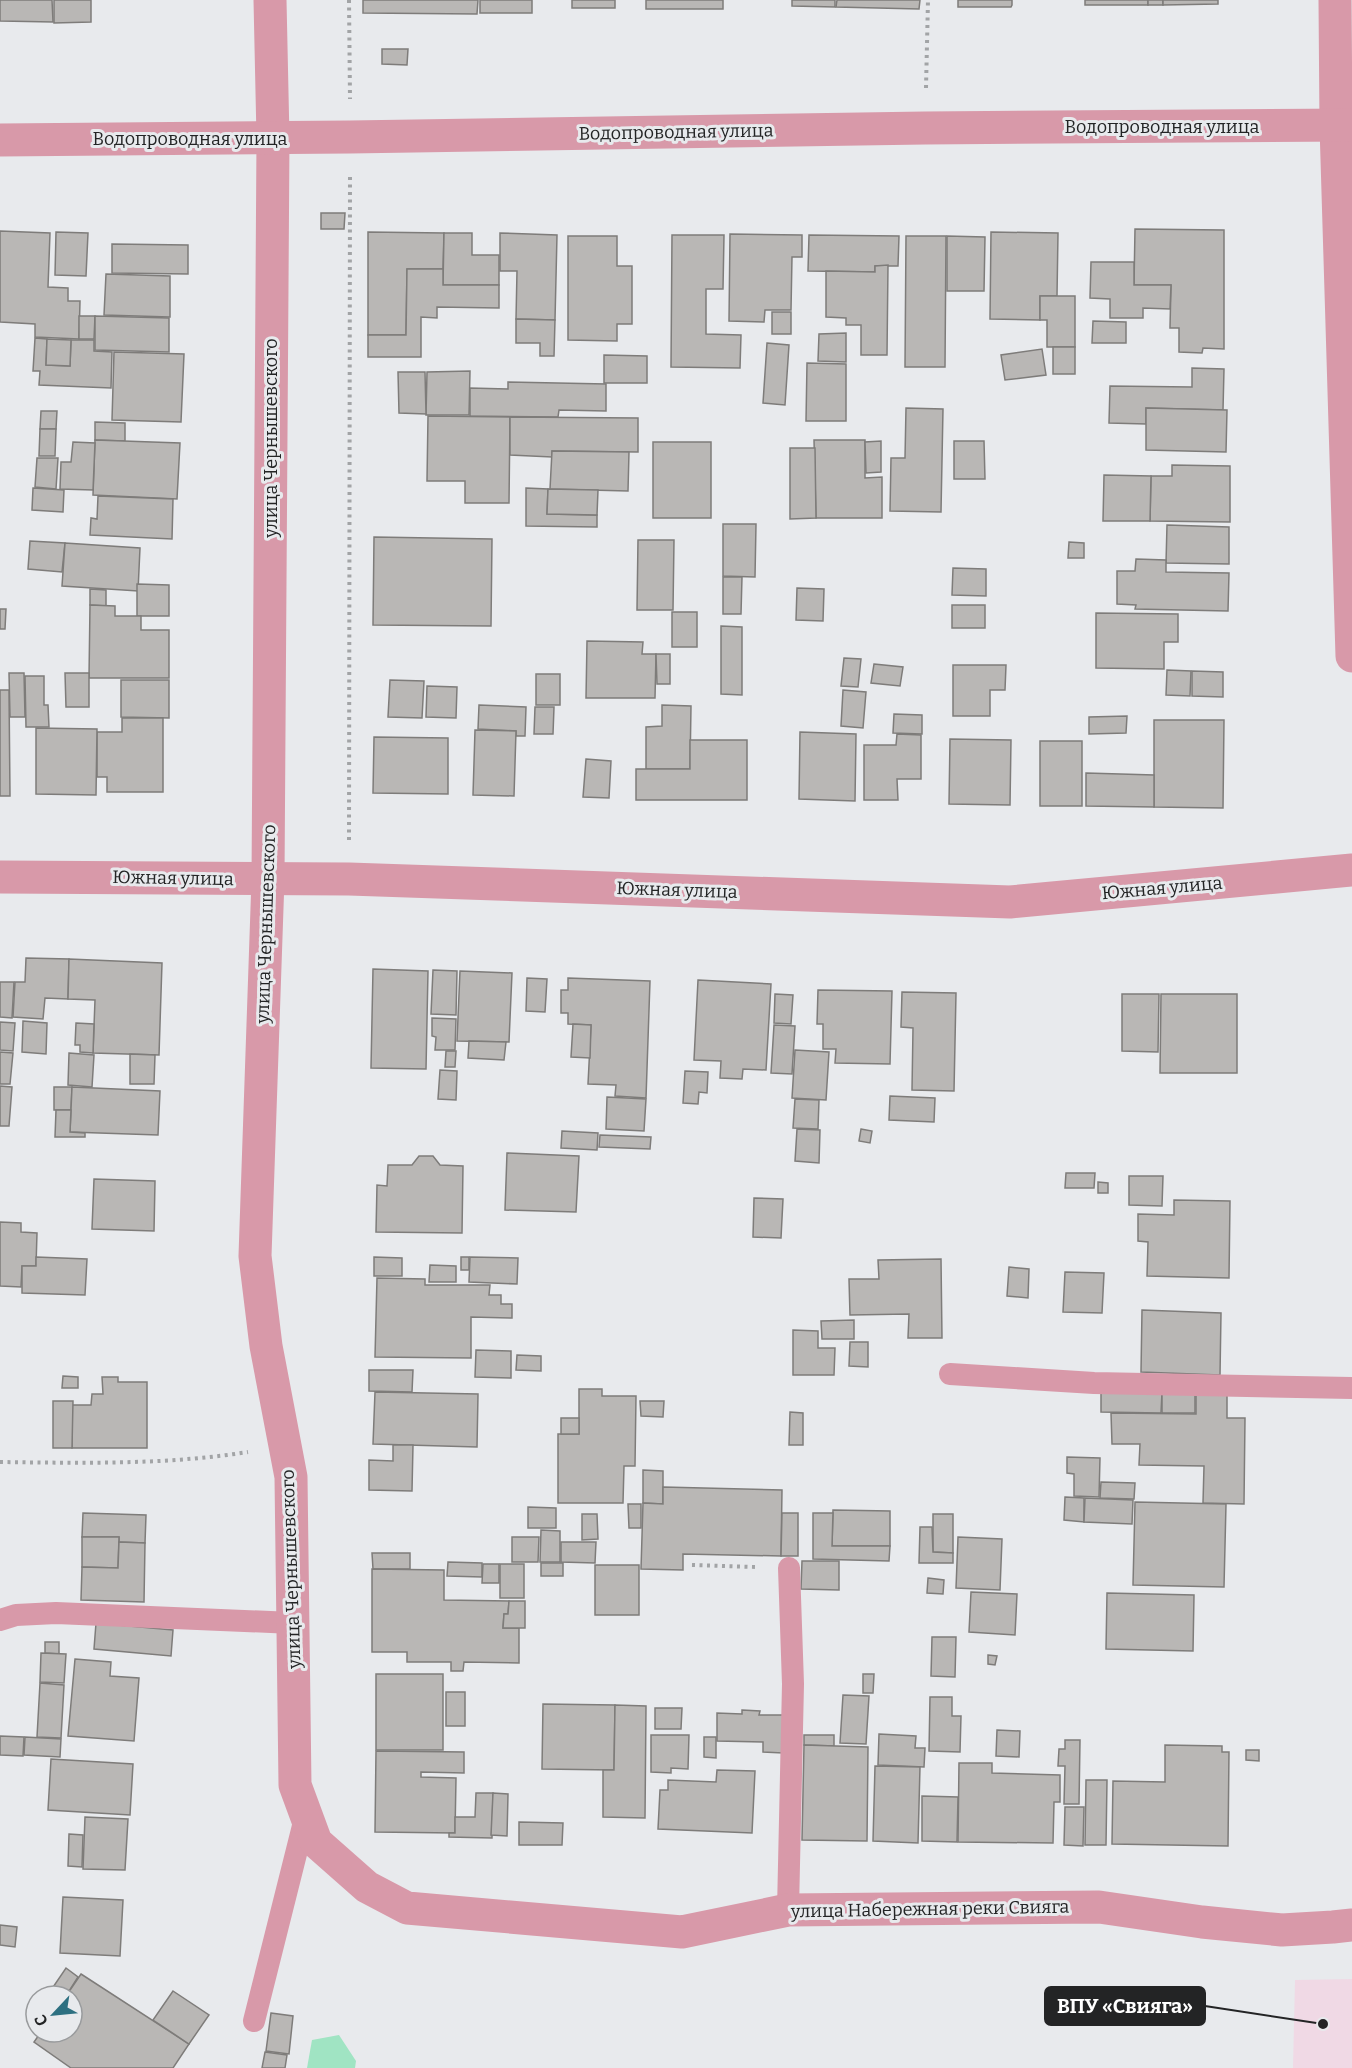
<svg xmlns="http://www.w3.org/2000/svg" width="1352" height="2068" font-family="Bitter,serif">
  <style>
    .industrial { fill: #f0d9e5 }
    .green { fill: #a0e4c3 }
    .building { fill: #b9b7b5; stroke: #7e7c7a; stroke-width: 1.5 }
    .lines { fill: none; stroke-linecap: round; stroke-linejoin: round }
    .path { stroke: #a2a4a6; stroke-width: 4; stroke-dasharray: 3 4.5; stroke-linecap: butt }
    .lane { stroke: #d899a9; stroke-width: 22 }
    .street { stroke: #d899a9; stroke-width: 33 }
    .labels { text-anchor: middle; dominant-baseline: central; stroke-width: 6; stroke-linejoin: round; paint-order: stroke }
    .street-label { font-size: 18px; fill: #232425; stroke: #e8eaed }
    .leader { fill: none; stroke: #232425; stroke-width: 2 }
    .callout-dot { fill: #232425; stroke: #e8eaed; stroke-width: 2 }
    .callout { fill: #232425; stroke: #232425; stroke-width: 2 }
    .callout-label { font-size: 20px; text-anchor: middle; font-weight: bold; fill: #fff }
  </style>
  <rect width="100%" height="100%" fill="#e8eaed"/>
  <path class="industrial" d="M1352 1979V2068H1293L1295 1980Z"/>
  <path class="green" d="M339 2035 356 2061 355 2068H307L312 2040Z"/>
  <g class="building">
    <path d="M0 0H52L53 22 0 21Z"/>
    <path d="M54 0H91V22L54 23Z"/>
    <path d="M363 0H478L477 14 363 13Z"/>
    <rect x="480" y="0" width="52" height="13"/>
    <rect x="572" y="0" width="43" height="8"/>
    <rect x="646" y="0" width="77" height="9"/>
    <path d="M792 0H835V7L792 6Z"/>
    <path d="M837 0H920L919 9 836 7Z"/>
    <path d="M958 0H1012V5L1011 7H958Z"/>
    <rect x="1085" y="0" width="63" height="5"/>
    <rect x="1148" y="0" width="15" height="5"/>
    <path d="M1163 0H1218V4L1163 5Z"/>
    <path d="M382 49H408L407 65 382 64Z"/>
    <path d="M321 213H345L344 229H321Z"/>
    <path d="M1135 229 1224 230V349L1203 348 1202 353 1179 352V328H1170L1171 285H1134Z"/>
    <path d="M0 231 50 233 48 287 68 288V301H80L79 339 35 337V324L0 322Z"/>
    <path d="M56 232 88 233 86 276 55 275Z"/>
    <path d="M368 232 444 233 443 269H407L406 335H368Z"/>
    <path d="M991 232 1058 233 1057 296H1040V320L990 319Z"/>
    <path d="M444 233H472V255H499V285H443Z"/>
    <path d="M500 233 557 235 555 320 516 319 517 271H500Z"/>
    <path d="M730 234 802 235V257H792L791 310H765L764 322 729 321Z"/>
    <path d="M672 235H724L723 289H706V334L741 335 740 368 671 367Z"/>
    <path d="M809 235 899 236 898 266H875V272L808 271Z"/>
    <path d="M568 236H617V266H632V324H617V341L568 340Z"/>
    <path d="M906 236H946L945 367H905Z"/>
    <path d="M947 236 985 237 984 291H947Z"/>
    <path d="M112 244 188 245V274L112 273Z"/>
    <path d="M1091 262H1134V285H1171L1170 309 1143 308V318H1110V299L1090 298Z"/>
    <path d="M888 265 887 355H861V325H846V318L826 317V271L875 272V266Z"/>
    <path d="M407 269H443V285H499V308L437 307V318L421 317V357H368V335H406Z"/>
    <path d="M106 274 170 276V317L104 315Z"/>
    <path d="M1040 296H1075V347H1047V320H1040Z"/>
    <rect x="772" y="312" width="19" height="22"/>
    <path d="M79 316H95L94 339H79Z"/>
    <path d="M95 316 169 318V352L95 350Z"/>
    <path d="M516 319 555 320 554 356H540V343H516Z"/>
    <path d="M1093 321 1126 322V343H1092Z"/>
    <path d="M846 333V362L818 361 819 334Z"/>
    <path d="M35 338 47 339 46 365 70 366 71 340H94V351L112 352 111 388 39 385 40 371H33Z"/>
    <path d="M47 339 71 340 70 366 46 365Z"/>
    <path d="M767 343 789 345 785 405 763 403Z"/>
    <rect x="1053" y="347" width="22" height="27"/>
    <path d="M1042 349 1046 375 1005 380 1001 355Z"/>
    <path d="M114 352 184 354 181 422 112 420Z"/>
    <path d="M604 355 647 356V383H604Z"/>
    <path d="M807 363 846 364V421H806Z"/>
    <path d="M1192 368 1224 369 1223 410 1146 408V424L1109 423 1110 386 1192 387Z"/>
    <path d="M470 371 469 415H426L427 372Z"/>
    <path d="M398 372H425L426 414 399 413Z"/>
    <path d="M508 382 606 384V411L559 410 558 417 470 416V388L508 389Z"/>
    <path d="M906 408 943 409 941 512 890 511 891 458H905Z"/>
    <path d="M1146 408 1227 410 1226 452 1146 450Z"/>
    <path d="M41 411H57L56 429H40Z"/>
    <path d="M428 416 510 417 509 503H465V481H427Z"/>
    <path d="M510 417 638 418V452L552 451V457L510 455Z"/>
    <path d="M95 422 125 423V441L95 440Z"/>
    <path d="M40 429H56L55 456H39Z"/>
    <path d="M95 440 180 443 177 499 93 495Z"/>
    <path d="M814 440H865V478L882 477V518H816Z"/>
    <path d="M881 441V472L866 473 865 442Z"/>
    <path d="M954 441H984L985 479H954Z"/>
    <path d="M73 442 95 443 93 490 60 489 61 462H71Z"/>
    <rect x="653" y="442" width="58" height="76"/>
    <path d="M790 448H815L816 518 790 519Z"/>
    <path d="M552 451 629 452 628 491 550 489Z"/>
    <path d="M37 458H58L56 489 35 487Z"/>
    <path d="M1172 465 1230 466V522L1150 521 1151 476H1172Z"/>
    <path d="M1104 475 1151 476 1150 521H1103Z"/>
    <path d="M33 488 64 490 63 512 32 510Z"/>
    <path d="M526 488 548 489 547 514 597 515V527L526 526Z"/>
    <path d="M548 489 598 490 597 515 547 514Z"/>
    <path d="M98 496 173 499 172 539 90 535 91 518 97 519Z"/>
    <path d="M723 524H756L755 577 723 576Z"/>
    <path d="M1167 525 1229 527V564L1166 563Z"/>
    <path d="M374 537 492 539 491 626 373 625Z"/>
    <path d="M638 540H674L673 610H637Z"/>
    <path d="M30 541 65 543 62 572 28 569Z"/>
    <path d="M1069 542 1084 543V558H1068Z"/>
    <path d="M65 543 140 548 138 591 62 586Z"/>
    <path d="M1136 559 1166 560V572L1229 573 1228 611 1135 609 1136 605 1117 604V571H1135Z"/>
    <path d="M953 568 986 569V596L952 595Z"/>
    <path d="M723 577H742L741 614H723Z"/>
    <path d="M137 584 169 585V616H137Z"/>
    <path d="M797 588 824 589 823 621 796 620Z"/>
    <path d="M90 589 106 590V606L90 605Z"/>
    <path d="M90 605 115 606V616H141V630H169V678H89Z"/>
    <rect x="952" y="605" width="33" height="23"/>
    <path d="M0 609H6L5 629H0Z"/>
    <rect x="672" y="612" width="25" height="35"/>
    <path d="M1096 613 1178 614V642H1164V669L1096 668Z"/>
    <path d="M721 626 742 627V695L721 694Z"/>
    <path d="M587 641 643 642 642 654H656L655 698H586Z"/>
    <path d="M656 654H670V684H657Z"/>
    <path d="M844 658 861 659 858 687 841 686Z"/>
    <path d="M874 664 903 667 900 686 871 683Z"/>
    <path d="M953 665H1006L1005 690H990V716H953Z"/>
    <path d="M1167 670 1191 671 1190 696 1166 695Z"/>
    <path d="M1192 671 1223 672V697L1192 696Z"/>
    <path d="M9 673H24L25 717H10Z"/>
    <path d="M65 673H89V707H66Z"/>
    <rect x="536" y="674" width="24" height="31"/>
    <path d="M25 676H44V705H48L49 727H26Z"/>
    <path d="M121 680H169V718L121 717Z"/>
    <path d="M390 680 424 681 422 718 388 717Z"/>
    <path d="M427 686 457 687 456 718 426 717Z"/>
    <path d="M0 690H9L10 796H0Z"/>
    <path d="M843 690 866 692 863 728 841 726Z"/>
    <path d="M479 705 526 707 525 736H516V731L478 729Z"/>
    <path d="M662 705 691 706 690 769H646V727L662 726Z"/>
    <path d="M535 707H554L553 734H534Z"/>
    <path d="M894 714 922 715V734L893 733Z"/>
    <path d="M1127 716 1126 733 1089 734V717Z"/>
    <path d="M122 718H163V792H107V777H97V732H122Z"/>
    <path d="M1154 720H1224L1223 808 1154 807Z"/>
    <path d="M36 728 97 729 96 795 36 794Z"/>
    <path d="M475 730 516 731 514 796 473 795Z"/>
    <path d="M800 732 856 734 855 801 799 799Z"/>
    <path d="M897 734 921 735V779H897L898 800H864V745H896Z"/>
    <path d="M374 737 448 738V794L373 793Z"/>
    <path d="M950 739 1011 740 1010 805 949 804Z"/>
    <path d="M690 740H747V800H636V769H690Z"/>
    <rect x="1040" y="741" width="42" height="65"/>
    <path d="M586 759 611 761 609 798 583 797Z"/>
    <path d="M1086 773 1154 775V807L1086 806Z"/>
    <path d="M26 958 69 959 68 999 45 998 43 1019 13 1017 15 982H25Z"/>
    <path d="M69 959 162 963 159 1055 93 1053 95 1000 68 999Z"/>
    <path d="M373 969 428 971 426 1069 371 1068Z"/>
    <path d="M433 970 457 971 456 1015 431 1014Z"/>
    <path d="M460 971 512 973 509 1042 457 1041Z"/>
    <path d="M527 978 547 979 545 1012 526 1011Z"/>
    <path d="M568 978 650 981 646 1098 615 1096 616 1085 588 1084 591 1025 568 1024V1013H561V990H568Z"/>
    <path d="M698 980 771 984 766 1070 743 1069 742 1079 720 1078 721 1061 694 1060Z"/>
    <path d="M0 982H14L12 1018 0 1017Z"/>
    <path d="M818 990 892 991 890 1064 835 1063 836 1049H823V1024H817Z"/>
    <path d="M902 992 956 993 954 1091 912 1090 913 1028 901 1027Z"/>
    <path d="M775 994 793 995 791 1024 774 1023Z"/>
    <path d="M1122 994H1159L1158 1052 1122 1051Z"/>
    <path d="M1161 994H1237V1073H1160Z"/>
    <path d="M432 1018 456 1019 455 1050H435L436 1037 432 1036Z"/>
    <path d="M23 1021 47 1023 46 1054 22 1052Z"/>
    <path d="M0 1022 15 1023 13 1051 0 1050Z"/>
    <path d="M76 1023 94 1024 93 1053 80 1052V1045H75Z"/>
    <path d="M573 1024 591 1025 590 1058 571 1057Z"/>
    <path d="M774 1025 795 1026 792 1074 771 1073Z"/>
    <path d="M469 1041 506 1042 504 1060 468 1058Z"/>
    <path d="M795 1050 829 1052 826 1100 792 1098Z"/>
    <path d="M446 1051H456L455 1067H445Z"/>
    <path d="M0 1052 13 1053 10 1084H0Z"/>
    <path d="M69 1053 94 1055 92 1087 68 1085Z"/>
    <path d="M130 1054 155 1055 154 1084H130Z"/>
    <path d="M440 1070 457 1071 456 1100 438 1099Z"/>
    <path d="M685 1071 708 1072 707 1093 699 1092 698 1104 683 1103Z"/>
    <path d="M0 1086 12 1087 9 1126H0Z"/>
    <path d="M54 1087H72L71 1110H54Z"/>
    <path d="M72 1087 160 1091 158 1135 70 1132Z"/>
    <path d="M890 1096 935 1098 934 1122 889 1120Z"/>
    <path d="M607 1097 646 1099 644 1131 606 1129Z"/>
    <path d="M795 1099 819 1100 818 1129 793 1128Z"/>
    <path d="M56 1110H71L70 1132 85 1133V1137H55Z"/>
    <path d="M797 1129 820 1130 819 1163 795 1161Z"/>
    <path d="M861 1129 872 1131 870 1143 859 1141Z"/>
    <path d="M562 1131 598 1133 597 1150 561 1148Z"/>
    <path d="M600 1135 651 1137 650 1149 599 1147Z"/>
    <path d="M507 1153 579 1156 576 1212 505 1210Z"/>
    <path d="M419 1156H433L440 1165 463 1166 462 1233 376 1232 377 1185 387 1186 388 1165H412Z"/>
    <path d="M1066 1173H1095L1094 1188H1065Z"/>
    <path d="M1129 1176H1163L1162 1206 1129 1205Z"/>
    <path d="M94 1179 155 1181 154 1231 92 1229Z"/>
    <path d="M1098 1182 1108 1183V1193H1098Z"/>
    <path d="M754 1198 783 1199 781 1238 753 1237Z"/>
    <path d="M1174 1200 1230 1201 1229 1278 1147 1276 1148 1242 1138 1241V1214L1174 1215Z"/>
    <path d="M0 1222 21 1223V1232L37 1233 36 1266H22L21 1287 0 1286Z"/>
    <path d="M36 1257 87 1259 85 1295 22 1293V1266H36Z"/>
    <path d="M374 1257 402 1258V1276H374Z"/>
    <rect x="461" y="1257" width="8" height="13"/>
    <path d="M470 1257 518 1258 517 1284 469 1282Z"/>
    <path d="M941 1259 942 1338H908L909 1314 850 1315 849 1279H879L878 1260Z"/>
    <path d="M430 1265 456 1266V1282H429Z"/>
    <path d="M1009 1267 1029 1269 1028 1298 1007 1296Z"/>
    <path d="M1065 1272 1104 1273 1102 1313 1063 1312Z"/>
    <path d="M377 1278 425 1279V1285H490L489 1295H501V1304H512V1318L471 1317V1358L375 1357Z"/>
    <path d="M1142 1310 1221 1313 1220 1375 1141 1372Z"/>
    <path d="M854 1320V1339H822L821 1321Z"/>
    <path d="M793 1330 818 1331V1348H835L834 1375H793Z"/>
    <path d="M850 1342H868V1367L849 1366Z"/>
    <path d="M476 1350 511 1351V1378L475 1377Z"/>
    <path d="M517 1355 541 1356V1371L516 1370Z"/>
    <path d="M369 1370H413L412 1392 369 1391Z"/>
    <path d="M63 1376 78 1377V1388H62Z"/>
    <path d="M102 1377H118V1382H147V1448H72V1405H91L92 1394H103Z"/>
    <path d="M579 1389H602V1396H636L635 1466H624L623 1503H558V1434H579Z"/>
    <path d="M375 1392 478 1394 477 1447 373 1444Z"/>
    <path d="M1101 1392H1162L1161 1413 1101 1412Z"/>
    <path d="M1162 1392 1195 1393V1413H1162Z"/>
    <path d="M1196 1393H1227V1418H1245L1244 1504 1203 1503 1204 1466 1139 1465 1140 1444H1112L1111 1413 1196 1414Z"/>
    <path d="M53 1401H73L72 1448H53Z"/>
    <path d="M640 1401H664L663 1417 641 1416Z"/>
    <path d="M790 1412 803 1413V1445H789Z"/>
    <rect x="561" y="1418" width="18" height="16"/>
    <path d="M393 1445H413L412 1491 369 1490V1460L393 1461Z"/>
    <path d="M1067 1457 1100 1458 1099 1497 1074 1496V1474L1067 1473Z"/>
    <path d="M643 1470 663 1471V1504L643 1503Z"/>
    <path d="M1101 1482 1135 1483 1134 1499 1100 1498Z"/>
    <path d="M663 1487 782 1490 781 1556 683 1554V1570L641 1569 643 1503 663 1504Z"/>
    <path d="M1065 1497 1084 1498V1522L1064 1520Z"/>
    <path d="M1085 1498 1133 1500 1132 1524 1084 1522Z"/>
    <path d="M1135 1502 1226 1504 1224 1587 1133 1585Z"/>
    <path d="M628 1504H641V1528H629Z"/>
    <path d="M528 1507 556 1508V1528H528Z"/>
    <path d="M833 1510 890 1511V1546H832Z"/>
    <path d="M83 1513 146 1515 145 1543 119 1542V1537H82Z"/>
    <path d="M782 1513H798V1556H781Z"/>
    <path d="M813 1513H833L832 1546H890L889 1561 813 1559Z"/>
    <path d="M582 1514H597L598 1539 582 1540Z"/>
    <path d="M933 1514H953V1553L933 1552Z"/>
    <path d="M920 1527H932L933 1552 953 1553V1563H919Z"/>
    <path d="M541 1530 560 1531V1562H540Z"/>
    <path d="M82 1537H119L118 1568 82 1567Z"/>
    <path d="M512 1537H539L538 1562H512Z"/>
    <path d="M958 1537 1002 1539 1000 1590 956 1588Z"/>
    <path d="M119 1542 145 1543 144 1602 81 1600 82 1567 118 1568Z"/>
    <path d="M561 1542H596L595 1563 561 1562Z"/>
    <path d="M372 1553H410V1569H373Z"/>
    <path d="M802 1561H839V1590L801 1589Z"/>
    <path d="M448 1562 482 1563V1577L447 1576Z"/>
    <rect x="541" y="1563" width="22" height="13"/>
    <path d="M483 1564H499V1583H482Z"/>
    <rect x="500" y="1564" width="24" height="34"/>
    <rect x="595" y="1565" width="44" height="50"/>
    <path d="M372 1569 444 1570V1600L509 1601 508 1614H504L503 1628H519V1663L464 1662 463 1671H451V1662H407V1652H372Z"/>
    <path d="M928 1578 944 1580 943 1594 927 1593Z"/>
    <path d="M971 1592 1017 1594 1015 1635 969 1632Z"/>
    <path d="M1107 1593 1194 1595 1193 1651 1106 1649Z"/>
    <path d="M509 1601H525V1628H503L504 1614H508Z"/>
    <path d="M96 1623 173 1630 171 1656 94 1649Z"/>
    <path d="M932 1637H956L955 1677 931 1676Z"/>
    <path d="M45 1642H59V1654L45 1653Z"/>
    <path d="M41 1653 66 1654 64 1683 40 1682Z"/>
    <path d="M988 1655 997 1656 995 1665 988 1664Z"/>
    <path d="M75 1659 111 1662 110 1676 139 1678 134 1741 68 1736Z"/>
    <rect x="376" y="1674" width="67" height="76"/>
    <path d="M863 1674H874L873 1693H863Z"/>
    <path d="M40 1683 64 1685 61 1738 37 1737Z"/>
    <rect x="446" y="1692" width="19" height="34"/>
    <path d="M843 1695 869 1696 866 1744 840 1743Z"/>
    <path d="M930 1697H952V1716H961L960 1752 929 1751Z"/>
    <path d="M543 1704 615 1705 614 1770 542 1769Z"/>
    <path d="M615 1705 646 1706 645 1818 603 1817V1770H614Z"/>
    <path d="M655 1708H682L681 1729H655Z"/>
    <path d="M742 1710 760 1711 759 1715H784L783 1753 763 1752V1742L717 1741V1713L742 1714Z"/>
    <path d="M997 1730 1020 1731 1019 1757 996 1756Z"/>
    <path d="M879 1734 916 1736 915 1748H925L924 1767 878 1765Z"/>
    <path d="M651 1735H689L688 1769 671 1768V1773L651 1772Z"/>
    <path d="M804 1735H834V1746L804 1745Z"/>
    <path d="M0 1736 24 1737 23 1756 0 1755Z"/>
    <path d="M25 1737 61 1739 60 1757 24 1755Z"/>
    <path d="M704 1737H716V1758L704 1757Z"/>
    <path d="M1065 1740H1080L1079 1804H1064L1065 1766H1058L1059 1749H1065Z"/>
    <path d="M804 1745 868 1747 867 1841 802 1840Z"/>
    <path d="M1165 1745 1222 1746V1752H1229L1228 1846 1112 1844 1113 1781 1165 1782Z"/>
    <path d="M1246 1750H1259V1761L1246 1760Z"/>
    <path d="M376 1751 464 1752V1773L421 1772V1777L456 1778 455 1833 375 1832Z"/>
    <path d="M51 1759 133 1764 130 1815 48 1810Z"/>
    <path d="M959 1763H992V1773L1060 1775V1802H1054L1053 1843 958 1842Z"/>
    <path d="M875 1766 920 1767 918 1843 873 1841Z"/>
    <path d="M717 1770 755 1771 752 1833 658 1829 660 1790H668V1780L716 1782Z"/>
    <path d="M1086 1780H1107L1106 1845H1085Z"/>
    <path d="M476 1793H493L492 1838 449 1837V1833H455V1817H475Z"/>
    <path d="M493 1793 508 1794 507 1836 491 1835Z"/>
    <path d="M922 1796 958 1797 957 1842 922 1841Z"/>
    <path d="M1065 1807H1084L1083 1846 1064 1845Z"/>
    <path d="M85 1817 128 1819 125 1870 83 1869Z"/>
    <path d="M519 1822 563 1823 562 1845H519Z"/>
    <path d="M69 1834 83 1835 82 1867 68 1866Z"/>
    <path d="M63 1897 123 1900 120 1956 60 1953Z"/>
    <path d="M0 1925 17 1927 15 1947 0 1945Z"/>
    <path d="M66 1968 78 1977 66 1996H47Z"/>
    <path d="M81 1974 189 2044 173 2068H71L34 2042 41 2032H72V1996H66Z"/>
    <path d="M173 1991 209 2015 189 2044 153 2020Z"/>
    <path d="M271 2013 293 2016 289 2054 266 2051Z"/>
    <path d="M265 2052 287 2055 285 2068H262Z"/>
  </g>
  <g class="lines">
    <g class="path">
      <path d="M349 0 350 99"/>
      <path d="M926 88 928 0"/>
      <path d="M349 840 350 175"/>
      <path d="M0 1462C83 1463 166 1465 248 1452"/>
      <path d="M692 1565 756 1567"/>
    </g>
    <g class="lane">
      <path d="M950 1374 1094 1383 1352 1388"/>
      <path d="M0 1620 16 1615 56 1613 293 1623"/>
      <path d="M788 1910 793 1684 789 1568"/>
      <path d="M254 2021 306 1814"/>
    </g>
    <g class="street">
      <path d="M270 0 273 138 268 879 255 1256 266 1346 291 1477 295 1785 316 1842 367 1887 407 1908 682 1932 788 1910 1099 1907 1202 1922 1282 1930 1333 1927 1352 1925"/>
      <path d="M1335 0 1336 126 1352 656"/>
      <path d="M0 140 350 137 925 128 1352 125"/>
      <path d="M0 877 349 879 1010 902 1352 870"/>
    </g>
  </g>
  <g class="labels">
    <g class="street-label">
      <text x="1162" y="127">Водопроводная улица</text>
      <text transform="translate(676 132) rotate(-1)">Водопроводная улица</text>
      <text x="190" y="139">Водопроводная улица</text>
      <text transform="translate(271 438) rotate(-90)">улица Чернышевского</text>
      <text transform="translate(173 878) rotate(1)">Южная улица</text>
      <text transform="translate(1162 888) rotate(-5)">Южная улица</text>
      <text transform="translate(677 890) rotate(2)">Южная улица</text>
      <text transform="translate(266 924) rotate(-88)">улица Чернышевского</text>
      <text transform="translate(291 1569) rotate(-92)">улица Чернышевского</text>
      <text transform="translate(930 1909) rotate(-1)">улица Набережная реки Свияга</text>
    </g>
  </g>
  <path class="leader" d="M1323 2024L1205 2006"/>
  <circle class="callout-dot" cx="1323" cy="2024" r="6"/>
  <rect class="callout" x="1045" y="1987" width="160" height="38" rx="6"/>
  <g class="callout-label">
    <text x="1125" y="2013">ВПУ «Свияга»</text>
  </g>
  <g transform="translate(54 2014) rotate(244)"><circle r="28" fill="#e8eaed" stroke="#999b9d" stroke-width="1.5"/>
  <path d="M0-4.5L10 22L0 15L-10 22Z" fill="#2d7081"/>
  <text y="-9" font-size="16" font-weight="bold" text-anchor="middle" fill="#232425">С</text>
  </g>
</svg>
